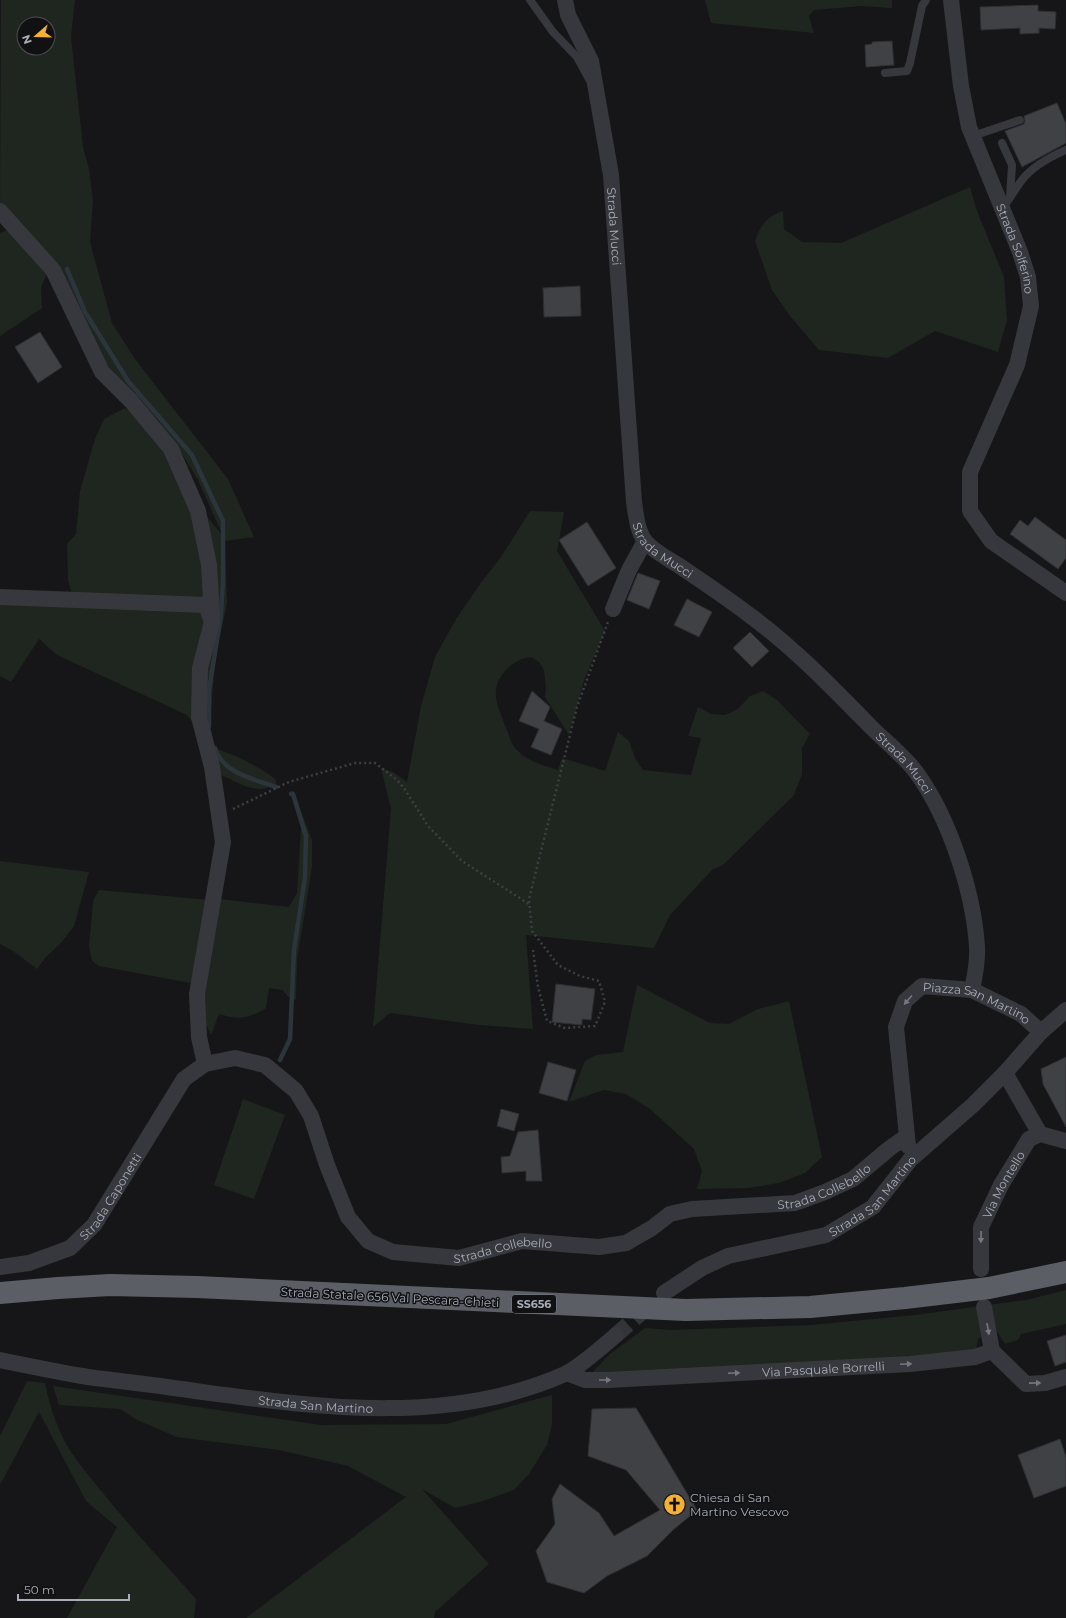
<svg xmlns="http://www.w3.org/2000/svg" width="1066" height="1618" font-family="Montserrat,sans-serif">
  <style>
    .green { fill: #1e261f; fill-rule: evenodd }
    .lines { fill: none; stroke-linecap: round; stroke-linejoin: round }
    .stream { stroke: #2c353c; stroke-width: 4.5 }
    .building { fill: #404145; stroke: #303034 }
    .minor-tunnel { stroke: #333438; stroke-width: 16; stroke-dasharray: 16 8; stroke-linecap: butt }
    .path { stroke: #3d3f44; stroke-width: 2.5; stroke-dasharray: 2 3; stroke-linecap: butt }
    .service { stroke: #37383d; stroke-width: 8 }
    .minor { stroke: #37383d; stroke-width: 16 }
    .trunk { stroke: #5b5e65; stroke-width: 22 }
    .oneway { fill: #757881 }
    .labels { text-anchor: middle; dominant-baseline: central; stroke-width: 3; stroke-linejoin: round; paint-order: stroke }
    .shield { fill: #111113; stroke: #7b7e86; stroke-width: 1 }
    .shield-label { font-size: 11px; font-weight: bold; fill: #a8adb8 }
    .street-label { font-size: 12px; fill: #a8adb8; stroke: #111113 }
    .poi-label { font-size: 12px; fill: #a8adb8; stroke: #111113; text-anchor: start }
  </style>
  <rect width="100%" height="100%" fill="#161618"/>
  <g class="green">
    <path d="M1 0H75L71 37 83 147 89 169 93 201 90 242 112 323 135 359 228 479 254 537 225 541 227 603 215 660 210 724 215 749C231 752 264 769 276 780V784C271 786 266 789 261 789 247 789 233 780 221 775L196 726 187 715 57 655 39 639 11 682 0 676V599L72 594 68 580 67 544 76 534 80 491 95 439 104 419 125 408 142 420 175 466 203 512 223 536 198 480 174 441 123 386 102 357 0 205ZM24 24H48V48H24Z"/>
    <path d="M705 0H892V8L861 6 814 10 809 16 814 33 711 23Z"/>
    <path d="M970 187 977 211 1004 277 1007 320 998 352 935 331 888 358 819 350 790 316 772 290 755 241C760 226 767 216 783 211L784 229 802 242 841 243Z"/>
    <path d="M9 229 48 272 41 287 42 308 0 336V233Z"/>
    <path d="M530 511 564 512 557 551 605 631 584 680 569 735 545 697 546 689 544 670 539 662 531 657C521 658 514 662 507 669 488 688 497 704 505 725 509 734 510 743 517 750 528 762 543 765 558 770L562 758 605 771 618 732 629 741 635 758 643 770 691 775 701 738 688 736 698 707 711 714 725 715 738 709 750 696 763 691 777 700 810 734 802 748V774L794 795 723 865 712 870 670 915 654 948 526 935 533 1029 479 1025 390 1013 373 1027 391 809 381 768 393 772 407 782 421 706 435 657 456 619 480 584 501 557Z"/>
    <path d="M290 791H293L312 840V867L297 960 296 1000 287 996 283 990 269 988 266 1008C249 1019 238 1020 219 1014L211 1035 204 1020 202 1008 220 899 289 907 297 893 301 829Z"/>
    <path d="M0 861 89 872 74 926 61 943 46 957 37 969 13 951 0 944Z"/>
    <path d="M99 890 210 900 196 984 99 966 92 961 89 946 93 901Z"/>
    <path d="M637 985 710 1023 729 1024 758 1009 789 1001 822 1157 805 1173 779 1183 749 1188 697 1189 702 1171 694 1149 650 1109 626 1094 604 1090 569 1102 585 1061 596 1055 623 1052Z"/>
    <path d="M243 1099 285 1115 254 1199 214 1185Z"/>
    <path d="M1066 1290V1324L1021 1334 1018 1340 1005 1344 996 1330 978 1339 975 1356 587 1378 610 1354 645 1328 670 1330 811 1325 915 1315 1026 1300Z"/>
    <path d="M27 1381 45 1383C49 1403 55 1422 64 1440 73 1457 86 1472 98 1487 129 1526 163 1562 196 1599L194 1618H67L117 1527 86 1501 39 1412 0 1485V1436Z"/>
    <path d="M53 1386 321 1425 446 1424 552 1395V1424L547 1445 529 1474 514 1490 480 1502 455 1508 422 1489 489 1564 435 1612 434 1618H246L406 1497 348 1466 279 1450 177 1437 137 1420 120 1409 59 1405Z"/>
  </g>
  <g class="lines">
    <g class="stream">
      <path d="M67 269 85 312 128 381 192 455 223 521V580L221 615 209 690V726"/>
      <path d="M215 748C222 773 254 779 276 787"/>
      <path d="M280 1060 290 1039 294 950 305 877 306 836 293 794H291"/>
    </g>
  </g>
  <g class="building">
    <path d="M1038 5V11L1056 12 1055 29 1039 28V33L1020 34V28L981 30 980 7Z"/>
    <path d="M892 41 894 65 866 67 865 45 872 44V42Z"/>
    <path d="M1057 103 1066 124V143L1022 167 1005 131 1024 124 1025 121 1024 116Z"/>
    <path d="M580 286 581 316 544 317 543 288Z"/>
    <path d="M40 332 62 367 38 383 15 347Z"/>
    <path d="M1035 517 1066 540V558L1058 569 1010 534 1020 520 1028 526Z"/>
    <path d="M587 522 616 568 588 586 559 540Z"/>
    <path d="M638 573 660 581 649 609 627 600Z"/>
    <path d="M687 599 712 612 699 637 674 625Z"/>
    <path d="M750 632 769 651 752 667 733 648Z"/>
    <path d="M532 691 550 707 544 721 562 729 551 755 531 747 539 729 519 721Z"/>
    <path d="M556 984 595 989 591 1020 582 1019V1025L552 1022Z"/>
    <path d="M1066 1057V1127L1043 1084 1041 1069Z"/>
    <path d="M548 1062 576 1070 567 1101 539 1093Z"/>
    <path d="M501 1109 519 1114 514 1131 497 1126Z"/>
    <path d="M538 1130 542 1181H526V1171L502 1173 501 1157 510 1156 518 1132Z"/>
    <path d="M1066 1335V1362L1055 1366 1047 1341Z"/>
    <path d="M636 1408 697 1510 673 1530 647 1556 607 1576 584 1593 547 1582 536 1551 555 1524 552 1499 560 1484 599 1513 614 1536 660 1510 626 1470 588 1456 592 1409Z"/>
    <path d="M1060 1439 1066 1457V1486L1034 1498 1018 1455Z"/>
  </g>
  <g class="lines">
    <path class="minor-tunnel" d="M616 1335 651 1304"/>
    <g class="path">
      <path d="M233 809 289 782 355 763H375L396 779 404 788 428 826 462 861 529 904"/>
      <path d="M533 950 538 987 547 1021 565 1028 595 1026 605 1002 599 981 580 976 558 965 532 931 529 899 577 707 608 622"/>
    </g>
    <g class="service">
      <path d="M530 0 553 32 577 57 589 79"/>
      <path d="M885 73 907 71 910 63 922 6 926 0"/>
      <path d="M973 136 1020 120"/>
      <path d="M1002 143 1012 165 1010 197"/>
      <path d="M1002 208C1010 199 1015 189 1022 180 1033 166 1050 157 1066 150"/>
    </g>
    <g class="minor">
      <path id="s1" d="M565 0 568 15 591 61 611 175 634 502C636 515 637 530 645 541 654 552 669 559 681 567 703 582 726 597 748 614 793 647 832 687 871 727 885 741 904 756 916 772 949 817 973 890 977 946 978 961 975 976 972 990"/>
      <path id="s2" d="M951 0 961 86 969 127 1020 252 1028 277 1031 306 1017 365 970 472V511L991 541 1066 593"/>
      <path d="M0 211 53 270 102 372 131 401 171 449 198 511 209 565 212 616"/>
      <path d="M0 597 206 605 212 622 200 668 199 717 212 767 223 842 197 994 199 1037 205 1064"/>
      <path d="M613 609 629 570 645 541"/>
      <path d="M1005 1073 1040 1134"/>
      <path id="s3" d="M908 1146 896 1027 905 1001 922 986 972 990 1021 1014 1041 1032"/>
      <path id="s4" d="M0 1267 29 1263 70 1248 94 1225 184 1079 205 1064 235 1058 265 1065 296 1091 311 1116 327 1165 348 1217 368 1241 393 1252 459 1258 522 1241 599 1247 626 1243 652 1228 670 1214 692 1209 795 1203 825 1192 853 1179 890 1148 907 1136"/>
      <path id="s5" d="M981 1269V1227L1001 1185 1029 1139 1040 1134 1066 1141"/>
      <path id="s6" d="M664 1293 702 1268 728 1256 826 1235 873 1207 910 1160 973 1105 1005 1073 1041 1032 1066 1010"/>
      <path d="M984 1307 992 1351"/>
      <path id="s7" d="M0 1360C29 1366 59 1372 88 1377 126 1382 164 1386 202 1392 323 1408 450 1425 565 1374 581 1366 602 1347 616 1335"/>
      <path id="s8" d="M567 1373 585 1380H608L910 1364 975 1357 992 1351 1026 1384 1045 1383 1066 1377"/>
    </g>
    <path class="trunk" d="M0 1293 58 1288 110 1285 197 1287 686 1310 810 1307 905 1298 989 1288 1066 1272"/>
  </g>
  <defs><path id="oneway-solid" d="M-6-.8H1V-3.2L6.5 0L1 3.2V.8H-6Z"/></defs>
  <g class="oneway">
    <use href="#oneway-solid" transform="translate(908 1000) rotate(131)"/>
    <use href="#oneway-solid" transform="translate(981 1237) rotate(91)"/>
    <use href="#oneway-solid" transform="translate(988 1329) rotate(80)"/>
    <use href="#oneway-solid" transform="translate(906 1364) rotate(-3)"/>
    <use href="#oneway-solid" transform="translate(734 1373) rotate(-3)"/>
    <use href="#oneway-solid" transform="translate(605 1380)"/>
    <use href="#oneway-solid" transform="translate(1035 1383) rotate(-1)"/>
  </g>
  <defs>
    <symbol id="church-disc" viewBox="-11 -11 22 22"><circle r="9.5" fill="#f2b134" stroke="#111113"/><path d="M-1.2-6h2.4v3.5h3.3v2.4h-3.3V6h-2.4V-.1h-3.3v-2.4h3.3Z" fill="#111"/></symbol>
  </defs>
  <g fill-rule="evenodd">
    <use href="#church-disc" x="662" y="1492" width="25" height="25"/>
  </g>
  <g class="labels">
    <rect class="shield" x="512" y="1295" width="44" height="18" rx="3"/>
    <g class="shield-label">
      <text x="534" y="1304">SS656</text>
    </g>
    <g class="street-label">
      <text stroke="none"><textPath href="#s1" startOffset="234">Strada Mucci</textPath></text>
      <text stroke="none"><textPath href="#s2" startOffset="259">Strada Solferino</textPath></text>
      <text stroke="none"><textPath href="#s1" startOffset="570">Strada Mucci</textPath></text>
      <text stroke="none"><textPath href="#s1" startOffset="894">Strada Mucci</textPath></text>
      <text stroke="none"><textPath href="#s3" startOffset="228">Piazza San Martino</textPath></text>
      <text stroke="none"><textPath href="#s4" startOffset="1048">Strada Collebello</textPath></text>
      <text stroke="none"><textPath href="#s5" startOffset="90">Via Montello</textPath></text>
      <text stroke="none"><textPath href="#s6" startOffset="236">Strada San Martino</textPath></text>
      <text stroke="none"><textPath href="#s4" startOffset="139">Strada Caponetti</textPath></text>
      <text stroke="none"><textPath href="#s4" startOffset="712">Strada Collebello</textPath></text>
      <text transform="translate(390 1297) rotate(3)">Strada Statale 656 Val Pescara-Chieti</text>
      <text stroke="none"><textPath href="#s8" startOffset="258">Via Pasquale Borrelli</textPath></text>
      <text stroke="none"><textPath href="#s7" startOffset="319">Strada San Martino</textPath></text>
    </g>
    <g class="poi-label">
      <text x="690" y="1497">Chiesa di San<tspan x="690" dy="14">Martino Vescovo</tspan></text>
    </g>
  </g>
  <g transform="translate(36 36) rotate(250)"><circle r="19" fill="#111113" stroke="#4d4f55"/>
  <path d="M0-3L7 15L0 10L-7 15Z" fill="#f2b134"/>
  <text y="-6" font-size="11" font-weight="bold" text-anchor="middle" fill="#a8adb8">N</text>
  </g>
  <path d="M18 1594v6h111v-6" fill="none" stroke="#a8adb8" stroke-width="2"/>
  <text x="24" y="1594" font-size="12" fill="#a8adb8" stroke="#111113" stroke-width="3" paint-order="stroke">50 m</text>
</svg>
